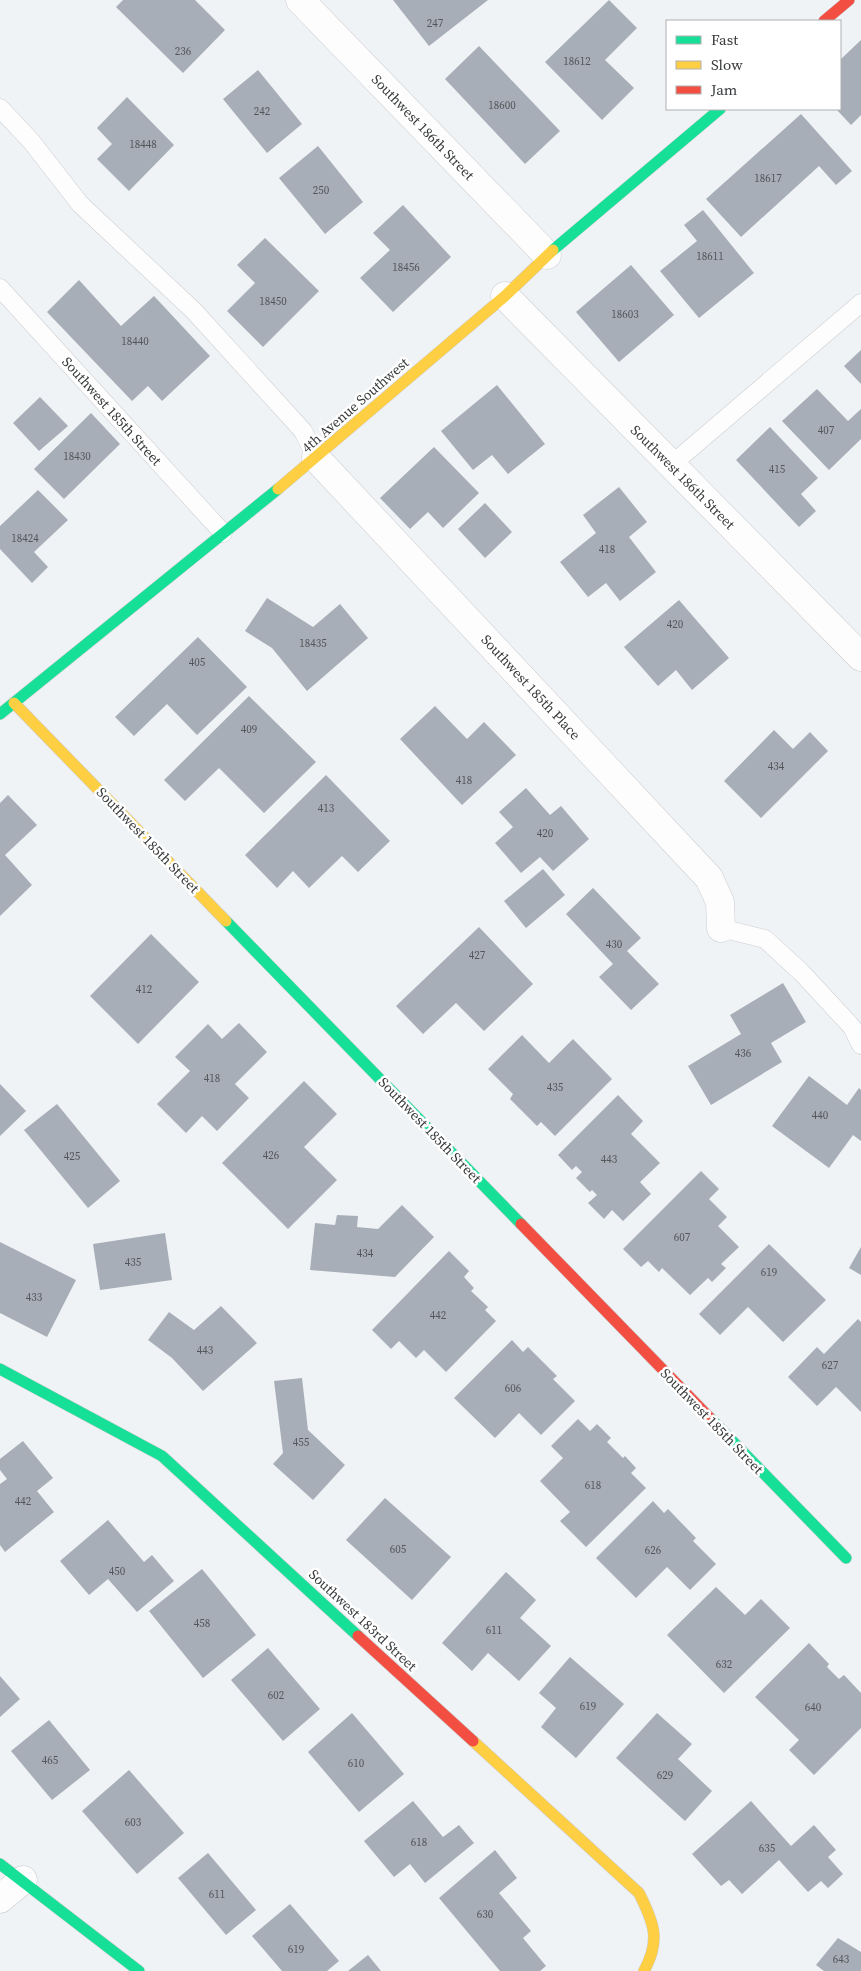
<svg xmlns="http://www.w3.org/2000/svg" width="861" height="1971" font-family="'Source Serif 4',serif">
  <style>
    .building { fill: #a7aeb8 }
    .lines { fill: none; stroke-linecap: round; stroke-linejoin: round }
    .lane-casing { stroke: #cbcccf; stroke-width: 19 }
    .street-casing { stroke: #cbcccf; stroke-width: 29 }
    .fast-casing { stroke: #cbcccf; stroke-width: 12 }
    .slow-casing { stroke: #cbcccf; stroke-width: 12 }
    .jam-casing { stroke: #cbcccf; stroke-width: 12 }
    .lane { stroke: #fdfdfe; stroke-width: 18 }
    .street { stroke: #fdfdfe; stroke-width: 28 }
    .fast { stroke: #16e098; stroke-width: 11 }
    .slow { stroke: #ffcf43; stroke-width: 11 }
    .jam { stroke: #f24e42; stroke-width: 11 }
    .labels { text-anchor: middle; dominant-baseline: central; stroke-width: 5; stroke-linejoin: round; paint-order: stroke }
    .number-label { font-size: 11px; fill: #53565a }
    .street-label { font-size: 14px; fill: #37393b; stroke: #fff }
  </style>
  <rect width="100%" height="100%" fill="#f0f3f6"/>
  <g class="building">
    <path d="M123 0H195L225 30 183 73 116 7Z"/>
    <path d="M393 0H488L429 46Z"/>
    <path d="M609 0 637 28 605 60 634 88 602 120 545 62Z"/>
    <path d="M861 40V115L851 125 836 109H840V60Z"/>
    <path d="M479 46 560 131 525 164 445 79Z"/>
    <path d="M258 70 302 124 267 153 223 99Z"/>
    <path d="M127 97 174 145 129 191 97 159 112 144 97 128Z"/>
    <path d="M801 114 852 171 836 185 819 166 741 237 706 199Z"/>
    <path d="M318 146 363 202 325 234 279 178Z"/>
    <path d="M403 205 451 257 393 312 360 278 390 250 373 233Z"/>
    <path d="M703 210 754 273 699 318 660 271 697 241 684 225Z"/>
    <path d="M265 238 319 291 263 347 227 311 255 283 237 265Z"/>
    <path d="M631 265 674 315 619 362 576 312Z"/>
    <path d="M79 280 121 326 154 296 210 356 162 401 148 386 132 401 47 312Z"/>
    <path d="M861 350V384L844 366Z"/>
    <path d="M497 385 545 444 508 474 492 455 473 470 441 431Z"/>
    <path d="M817 389 848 421 861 409V439L829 470 782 421Z"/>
    <path d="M40 397 68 426 39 451 13 423Z"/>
    <path d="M91 413 120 444 64 499 34 469Z"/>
    <path d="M770 427 818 478 801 494 816 511 799 527 736 460Z"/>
    <path d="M434 447 479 493 443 528 428 512 410 529 380 498Z"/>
    <path d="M619 487 647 522 629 537 656 572 620 601 606 583 588 597 560 562 596 533 583 515Z"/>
    <path d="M38 490 68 520 34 552 48 567 32 583 0 549V526Z"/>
    <path d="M485 503 512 532 485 558 458 529Z"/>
    <path d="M267 598 313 627 340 604 368 638 307 691 272 648 245 631Z"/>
    <path d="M679 600 729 658 692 690 676 670 658 686 624 647Z"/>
    <path d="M198 637 247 687 197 735 167 704 134 736 115 717Z"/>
    <path d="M249 696 316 762 264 813 219 768 185 801 164 780Z"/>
    <path d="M435 706 467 739 484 722 516 755 462 805 400 739Z"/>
    <path d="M774 730 793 749 810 732 828 751 761 818 724 781Z"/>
    <path d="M326 775 390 841 358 872 342 856 309 888 293 871 277 888 245 855Z"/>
    <path d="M526 788 550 815 561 806 589 839 553 871 540 857 521 873 495 843 513 827 499 812Z"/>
    <path d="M8 795 37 825 5 855 32 885 0 916V803Z"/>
    <path d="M543 869 565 895 526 928 504 901Z"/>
    <path d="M593 888 641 938 627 951 659 984 631 1010 599 977 613 964 566 914Z"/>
    <path d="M479 927 533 984 484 1031 456 1003 423 1034 396 1006Z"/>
    <path d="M151 934 199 982 138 1044 90 996Z"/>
    <path d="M783 983 806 1022 771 1043 782 1062 711 1105 688 1066 741 1034 730 1015Z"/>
    <path d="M239 1023 267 1052 235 1084 249 1098 217 1131 202 1116 186 1133 157 1104 190 1071 175 1057 208 1024 222 1039Z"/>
    <path d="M522 1035 549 1063 573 1039 612 1079 555 1136 541 1122 537 1126 510 1099 513 1094 488 1069Z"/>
    <path d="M809 1076 847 1105 859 1088 861 1090V1141L853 1135 829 1168 772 1126Z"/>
    <path d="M304 1081 337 1114 304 1147 337 1180 288 1229 222 1163Z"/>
    <path d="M0 1084 26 1111 0 1136Z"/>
    <path d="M618 1095 643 1121 631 1134 660 1163 640 1182 651 1194 623 1221 612 1210 604 1219 588 1203 597 1195 592 1190 590 1192 576 1178 582 1172 576 1166 572 1170 558 1155Z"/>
    <path d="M57 1104 120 1181 88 1208 24 1130Z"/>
    <path d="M701 1171 719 1189 709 1199 727 1217 718 1226 739 1247 721 1264 726 1268 712 1282 708 1278 690 1295 662 1268 659 1272 648 1261 641 1267 623 1249Z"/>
    <path d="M402 1205 434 1237 395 1277 310 1270 315 1223 335 1225 337 1215 358 1216 357 1227 378 1229Z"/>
    <path d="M165 1233 172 1280 100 1290 93 1244Z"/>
    <path d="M0 1242 76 1280 47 1337 0 1313Z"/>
    <path d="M769 1244 826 1300 783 1342 748 1307 720 1335 699 1314Z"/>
    <path d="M861 1247V1275L849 1268Z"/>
    <path d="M449 1251 469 1271 464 1277 474 1288 471 1291 488 1307 485 1310 496 1321 446 1372 424 1350 416 1358 399 1341 391 1349 372 1330Z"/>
    <path d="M221 1306 257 1343 203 1391 172 1358 148 1340 169 1312 194 1330Z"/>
    <path d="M858 1319 861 1322V1412L836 1387 817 1406 788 1377 817 1347 824 1354Z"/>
    <path d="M512 1340 523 1352 528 1347 557 1376 553 1379 575 1401 541 1435 519 1413 495 1438 454 1398Z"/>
    <path d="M302 1378 308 1430 345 1465 313 1500 273 1464 283 1453 274 1381Z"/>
    <path d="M578 1419 590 1431 597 1424 611 1438 607 1442 623 1458 625 1456 636 1468 631 1473 646 1488 586 1547 560 1521 570 1512 540 1481 563 1458 551 1446Z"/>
    <path d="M23 1441 53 1478 37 1491 54 1512 5 1552 0 1545V1484L7 1479 0 1470V1459Z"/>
    <path d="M385 1498 451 1557 412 1600 346 1540Z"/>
    <path d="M653 1501 664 1513 668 1509 696 1538 693 1541 716 1564 690 1590 667 1567 636 1598 596 1558Z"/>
    <path d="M108 1520 144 1562 152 1555 174 1581 137 1612 108 1579 89 1595 60 1561Z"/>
    <path d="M202 1569 256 1635 203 1678 149 1611Z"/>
    <path d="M506 1572 536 1600 520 1618 551 1646 519 1681 488 1653 472 1671 442 1643Z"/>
    <path d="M716 1587 745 1615 761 1599 790 1628 724 1693 667 1635Z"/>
    <path d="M809 1643 829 1664 827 1667 839 1679 844 1675 861 1693V1728L814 1775 789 1750 799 1740 755 1697Z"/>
    <path d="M268 1648 320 1709 283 1741 231 1680Z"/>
    <path d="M570 1657 624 1704 576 1758 541 1727 556 1708 539 1693Z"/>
    <path d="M0 1676 20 1699 0 1717Z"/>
    <path d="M352 1713 404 1774 359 1812 308 1752Z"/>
    <path d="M657 1713 692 1744 678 1759 712 1791 685 1821 616 1758Z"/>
    <path d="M49 1720 90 1770 52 1800 11 1751Z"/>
    <path d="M129 1770 184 1833 137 1874 82 1811Z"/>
    <path d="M413 1801 443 1837 459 1825 474 1843 425 1883 410 1864 394 1877 364 1841Z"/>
    <path d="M751 1801 791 1846 814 1825 836 1850 828 1857 843 1874 828 1888 821 1881 808 1892 779 1860 742 1894 729 1880 721 1886 692 1854Z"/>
    <path d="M495 1850 517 1878 499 1893 531 1931 523 1938 546 1966 540 1971H500L439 1898Z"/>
    <path d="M208 1853 256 1910 226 1935 178 1878Z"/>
    <path d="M290 1904 339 1961 327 1971H282L252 1936Z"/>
    <path d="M838 1938 861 1952V1971H824L816 1965Z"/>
    <path d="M368 1955 381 1971H348Z"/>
  </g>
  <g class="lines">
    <defs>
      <g id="lane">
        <path d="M0 108 31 141 80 204 194 311 303 431 316 458"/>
        <path d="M0 288 223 533"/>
        <path d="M671 465 861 303"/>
        <path d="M721 928 765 939 802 973 852 1027 861 1045"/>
      </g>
      <g id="street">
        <path d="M300 0 547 255"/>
        <path d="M505 296 861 657"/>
        <path d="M316 458 709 878 720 902 721 928"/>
        <path d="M0 1899 23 1880"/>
      </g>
      <g id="fast">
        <path d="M553 250 720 109"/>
        <path d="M0 714 278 489"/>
        <path d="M226 921 521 1224"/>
        <path d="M0 1369 162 1456 358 1636"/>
        <path d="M710 1418 846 1558"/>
        <path d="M0 1864 139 1971"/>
      </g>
      <g id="slow">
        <path d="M278 489 505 296 553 250"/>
        <path d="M14 703 226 921"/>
        <path d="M473 1741 639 1893C654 1923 661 1940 644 1971"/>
      </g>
      <g id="jam">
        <path d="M824 21 849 0"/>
        <path d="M521 1224 710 1418"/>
        <path d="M358 1636 473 1741"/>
      </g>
    </defs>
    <use href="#lane" class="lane-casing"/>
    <use href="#street" class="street-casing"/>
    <use href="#fast" class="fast-casing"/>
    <use href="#slow" class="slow-casing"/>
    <use href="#jam" class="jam-casing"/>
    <use href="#lane" class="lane"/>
    <use href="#street" class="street"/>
    <use href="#fast" class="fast"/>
    <use href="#slow" class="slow"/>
    <use href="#jam" class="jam"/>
  </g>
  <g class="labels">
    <g class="number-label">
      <text x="435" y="23">247</text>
      <text x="183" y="51">236</text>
      <text x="577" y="61">18612</text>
      <text x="502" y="105">18600</text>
      <text x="262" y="111">242</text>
      <text x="143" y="144">18448</text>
      <text x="768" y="178">18617</text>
      <text x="321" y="190">250</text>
      <text x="710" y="256">18611</text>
      <text x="406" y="267">18456</text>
      <text x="273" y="301">18450</text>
      <text x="625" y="314">18603</text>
      <text x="135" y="341">18440</text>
      <text x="826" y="430">407</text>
      <text x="77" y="456">18430</text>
      <text x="777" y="469">415</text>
      <text x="25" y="538">18424</text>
      <text x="607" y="549">418</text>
      <text x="675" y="624">420</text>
      <text x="313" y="643">18435</text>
      <text x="197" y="662">405</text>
      <text x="249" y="729">409</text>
      <text x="776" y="766">434</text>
      <text x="464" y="780">418</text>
      <text x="326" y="808">413</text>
      <text x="545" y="833">420</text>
      <text x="614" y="944">430</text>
      <text x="477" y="955">427</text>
      <text x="144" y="989">412</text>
      <text x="743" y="1053">436</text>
      <text x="212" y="1078">418</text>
      <text x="555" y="1087">435</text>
      <text x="820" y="1115">440</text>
      <text x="271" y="1155">426</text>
      <text x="72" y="1156">425</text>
      <text x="609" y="1159">443</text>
      <text x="682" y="1237">607</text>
      <text x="365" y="1253">434</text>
      <text x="133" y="1262">435</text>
      <text x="769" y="1272">619</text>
      <text x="34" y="1297">433</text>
      <text x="438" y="1315">442</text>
      <text x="205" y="1350">443</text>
      <text x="830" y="1365">627</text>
      <text x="513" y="1388">606</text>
      <text x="301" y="1442">455</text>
      <text x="593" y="1485">618</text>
      <text x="23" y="1501">442</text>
      <text x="398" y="1549">605</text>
      <text x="653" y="1550">626</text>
      <text x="117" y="1571">450</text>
      <text x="202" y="1623">458</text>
      <text x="494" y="1630">611</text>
      <text x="724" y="1664">632</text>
      <text x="276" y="1695">602</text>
      <text x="588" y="1706">619</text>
      <text x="813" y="1707">640</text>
      <text x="50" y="1760">465</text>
      <text x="356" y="1763">610</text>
      <text x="665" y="1775">629</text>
      <text x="133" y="1822">603</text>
      <text x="419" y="1842">618</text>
      <text x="767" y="1848">635</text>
      <text x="217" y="1894">611</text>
      <text x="485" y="1914">630</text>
      <text x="296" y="1949">619</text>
      <text x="841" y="1959">643</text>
    </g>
    <g class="street-label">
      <text transform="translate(423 127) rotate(46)">Southwest 186th Street</text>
      <text transform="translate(355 405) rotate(-41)">4th Avenue Southwest</text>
      <text transform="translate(112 411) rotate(48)">Southwest 185th Street</text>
      <text transform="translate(683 477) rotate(45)">Southwest 186th Street</text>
      <text transform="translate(531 687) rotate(47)">Southwest 185th Place</text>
      <text transform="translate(148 840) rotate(46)">Southwest 185th Street</text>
      <text transform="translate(430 1130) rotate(46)">Southwest 185th Street</text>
      <text transform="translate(712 1421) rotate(46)">Southwest 185th Street</text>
      <text transform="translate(363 1620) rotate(43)">Southwest 183rd Street</text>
    </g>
  </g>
  <rect x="666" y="20" width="175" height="90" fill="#ffffff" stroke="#afb0b1"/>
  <rect x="676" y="36" width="25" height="8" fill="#16e098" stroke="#afb0b1"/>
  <text x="711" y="45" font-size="15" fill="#37393b">Fast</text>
  <rect x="676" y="61" width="25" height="8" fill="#ffcf43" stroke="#afb0b1"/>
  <text x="711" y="70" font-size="15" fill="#37393b">Slow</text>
  <rect x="676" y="86" width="25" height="8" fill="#f24e42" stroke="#afb0b1"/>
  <text x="711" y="95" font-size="15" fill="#37393b">Jam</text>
</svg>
